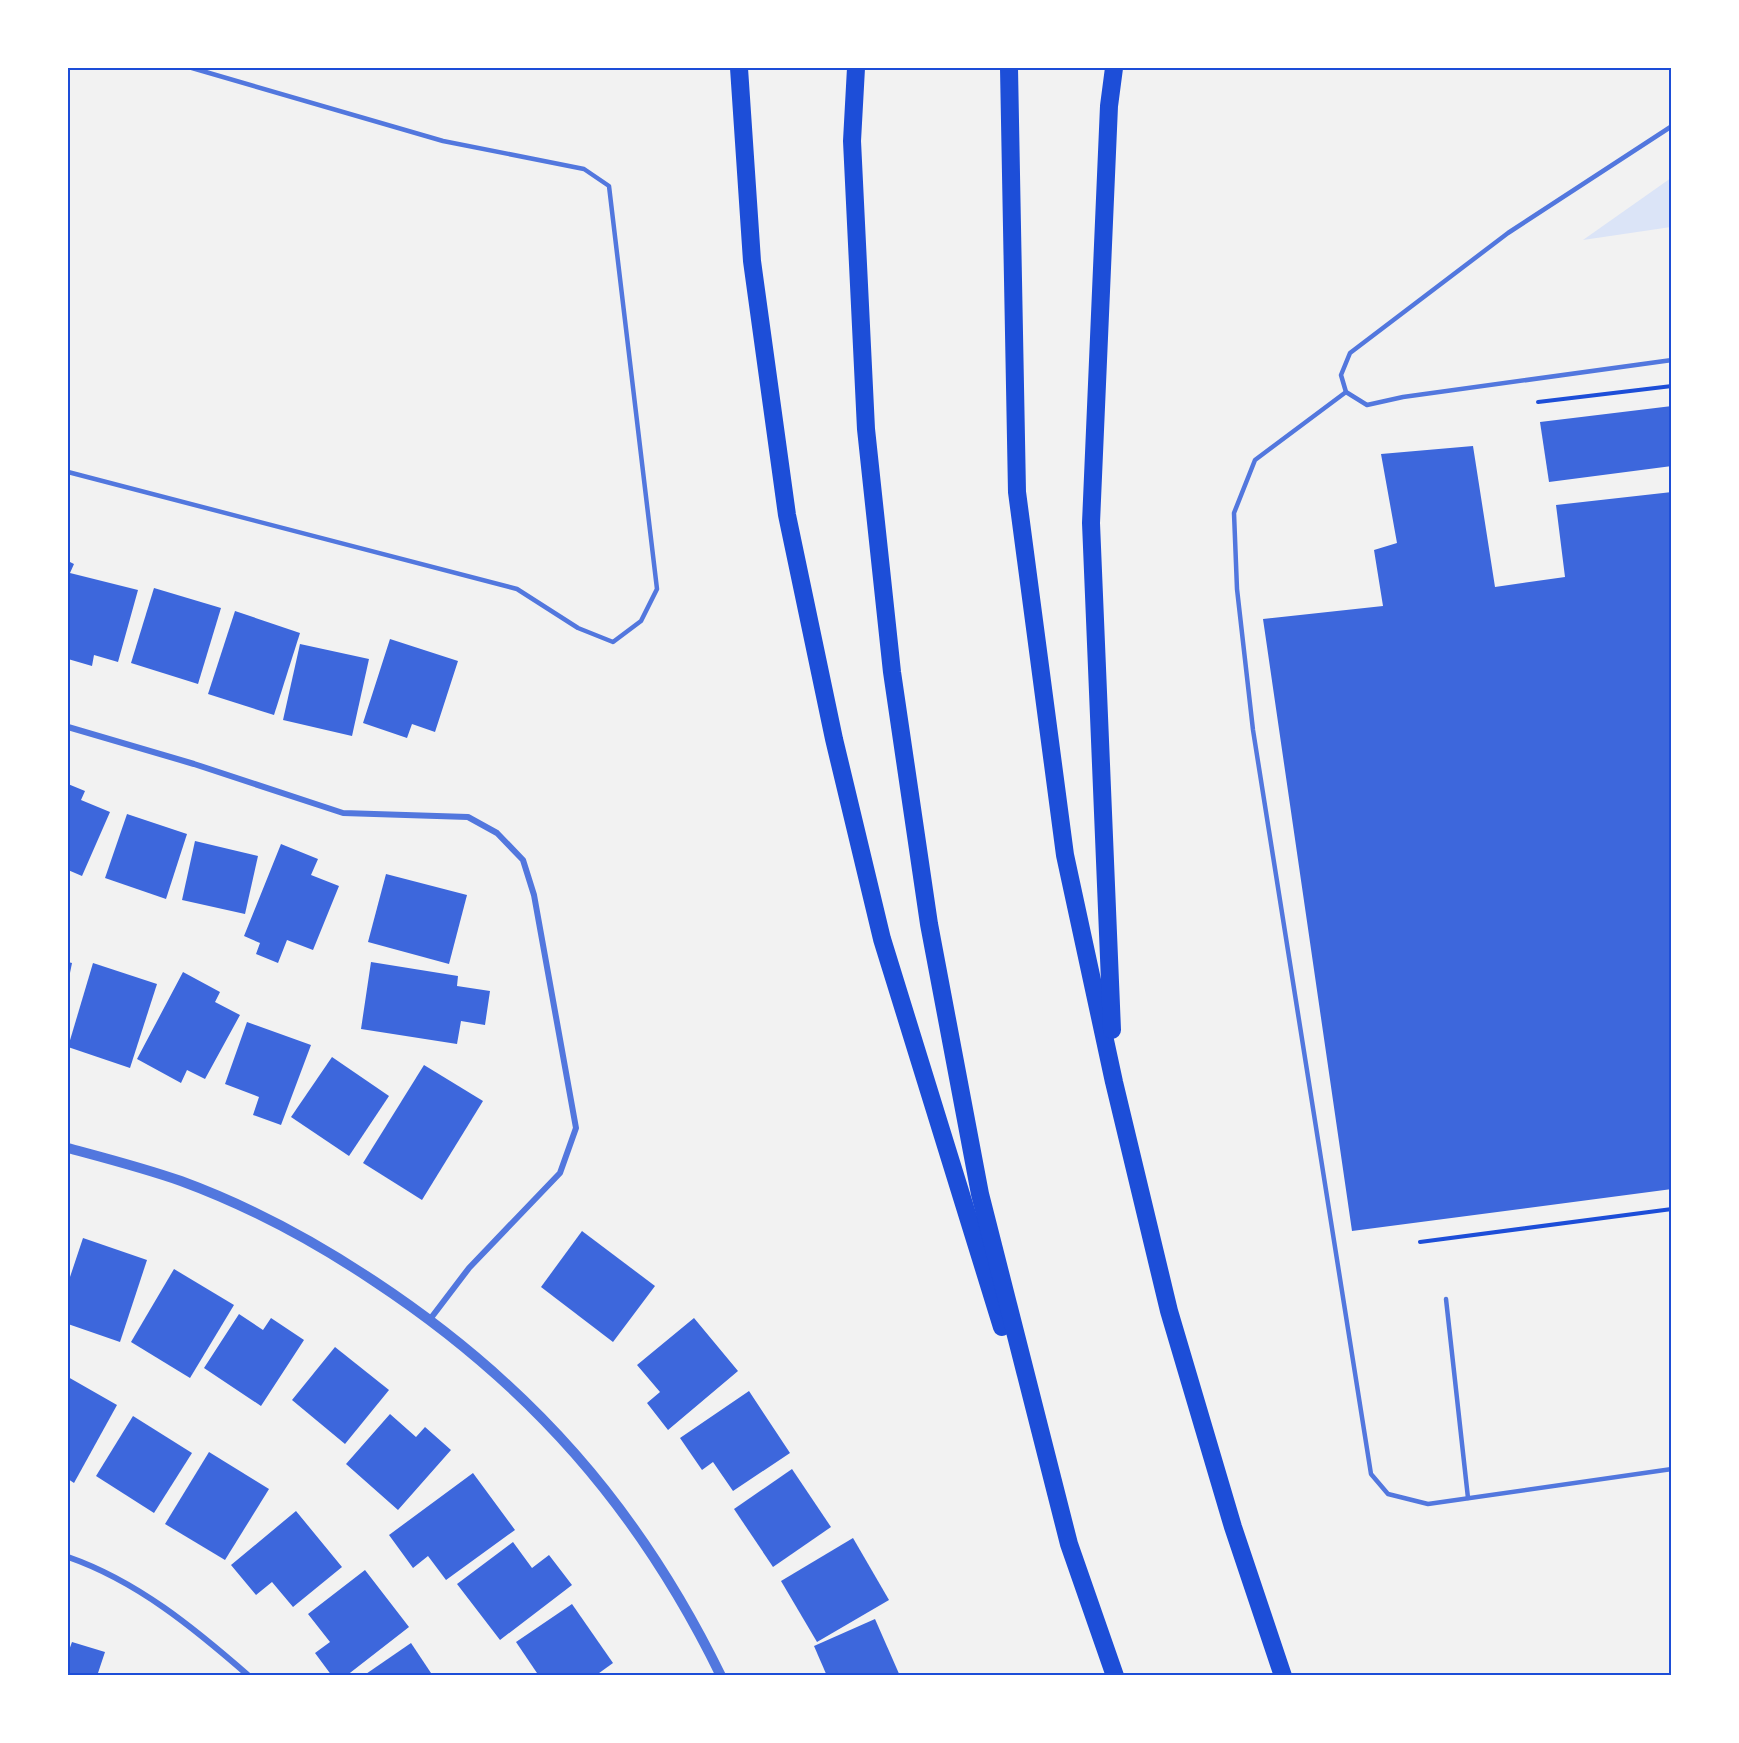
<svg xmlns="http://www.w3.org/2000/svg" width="1739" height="1743" font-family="'Noto Sans',sans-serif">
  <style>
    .green { fill: #dbe4f7 }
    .building { fill: #3d67dc }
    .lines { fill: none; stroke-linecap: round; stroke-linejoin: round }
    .path { stroke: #1d4ed8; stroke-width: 4 }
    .service { stroke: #5277de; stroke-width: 4.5 }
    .minor { stroke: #5277de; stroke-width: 6 }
    .tertiary { stroke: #5277de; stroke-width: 10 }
    .motorway { stroke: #1d4ed8; stroke-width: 18 }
    .neatline { fill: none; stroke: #1d4ed8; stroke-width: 2 }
  </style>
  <rect width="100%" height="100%" fill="#f2f2f2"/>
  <path class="green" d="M1671 178V227L1583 240Z"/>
  <g class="building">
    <path d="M1672 406V466L1549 482 1540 422Z"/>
    <path d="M1473 446 1495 587 1565 577 1556 505 1672 492V1189L1352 1231 1263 619 1383 606 1374 550 1397 543 1381 454Z"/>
    <path d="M68 561 74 564 70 573 138 590 118 662 94 655 92 666 68 659Z"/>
    <path d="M154 588 221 608 198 684 131 663Z"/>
    <path d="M235 611 300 633 274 715 208 694Z"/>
    <path d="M390 639 458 661 435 732 412 724 407 738 363 723Z"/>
    <path d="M300 644 369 659 352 736 283 720Z"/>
    <path d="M68 784 85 791 81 800 110 812 82 876 68 870Z"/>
    <path d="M127 814 187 834 166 899 105 878Z"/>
    <path d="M195 841 258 856 245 914 182 900Z"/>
    <path d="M281 844 318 859 311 875 339 886 313 950 287 940 278 963 256 954 260 943 244 936Z"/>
    <path d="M386 874 467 895 449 964 368 942Z"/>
    <path d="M68 962 72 963 69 978H68Z"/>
    <path d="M371 962 458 976 457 986 490 991 485 1025 461 1021 457 1044 361 1029Z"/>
    <path d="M93 963 157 984 130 1068 68 1047Z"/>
    <path d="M183 972 220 992 215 1002 240 1015 205 1079 187 1070 181 1083 137 1059Z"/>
    <path d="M247 1022 311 1045 281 1125 253 1115 259 1097 225 1084Z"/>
    <path d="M332 1057 389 1096 349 1156 291 1117Z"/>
    <path d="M424 1065 483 1101 422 1200 363 1163Z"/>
    <path d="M582 1231 655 1286 613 1342 541 1287Z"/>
    <path d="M83 1238 147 1260 120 1342 68 1324V1283Z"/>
    <path d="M174 1269 234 1305 190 1378 131 1342Z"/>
    <path d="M239 1314 263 1330 271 1318 304 1340 261 1406 204 1368Z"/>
    <path d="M694 1318 738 1371 668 1430 647 1403 660 1392 637 1365Z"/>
    <path d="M335 1347 389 1390 345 1444 292 1400Z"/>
    <path d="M68 1377 117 1405 74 1483 68 1479Z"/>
    <path d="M749 1391 790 1453 733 1491 713 1462 702 1470 680 1438Z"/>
    <path d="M390 1414 416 1437 425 1427 451 1450 398 1510 346 1464Z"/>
    <path d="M133 1416 192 1453 154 1513 96 1476Z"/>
    <path d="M209 1452 269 1489 225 1560 165 1524Z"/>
    <path d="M792 1469 831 1527 773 1567 734 1509Z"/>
    <path d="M473 1473 515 1530 446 1580 428 1556 413 1568 389 1535Z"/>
    <path d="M296 1511 342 1567 293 1607 272 1582 256 1595 231 1565Z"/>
    <path d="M853 1538 889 1600 817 1642 781 1581Z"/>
    <path d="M513 1542 532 1568 549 1555 572 1585 500 1640 457 1584Z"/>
    <path d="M365 1570 409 1627 346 1676H332L315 1653 330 1642 308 1614Z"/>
    <path d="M572 1604 613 1663 595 1676H539L516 1642Z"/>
    <path d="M875 1619 900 1676H827L814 1646Z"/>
    <path d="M72 1642 105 1652 97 1676H68V1653Z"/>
    <path d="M411 1643 433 1676H363Z"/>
  </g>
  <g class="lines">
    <g class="path">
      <path d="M1538 402 1672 386"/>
      <path d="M1420 1242 1672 1209"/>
    </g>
    <g class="service">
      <path d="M1672 126 1508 233 1350 353 1341 375 1346 392 1367 405 1403 397 1672 360"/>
      <path d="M1346 392 1255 460 1234 513 1237 589 1253 730 1371 1474 1388 1494 1428 1504 1672 1469"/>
      <path d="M68 472 517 589 578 628 613 642 641 621 657 589 609 186 584 169 443 141 192 68"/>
      <path d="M1446 1299 1468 1498"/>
    </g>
    <g class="minor">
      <path d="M68 727 194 764 343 813 468 817 497 833 523 860 534 895 576 1128 560 1173 469 1268 431 1318"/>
      <path d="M68 1557C137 1581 194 1628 249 1676"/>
    </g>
    <path class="tertiary" d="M68 1148C105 1158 144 1168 181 1181 249 1206 314 1241 374 1281 530 1384 639 1508 721 1676"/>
    <g class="motorway">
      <path d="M739 68 752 261 787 515 834 739 882 939 1002 1327"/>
      <path d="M856 68 852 141 866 429 892 672 929 924 980 1194 1069 1544 1115 1676"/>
      <path d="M1009 68 1017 492 1065 855 1114 1082 1169 1311 1233 1527 1283 1676"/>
      <path d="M1112 1030 1091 523 1109 106 1114 68"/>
    </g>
  </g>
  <rect width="1739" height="1743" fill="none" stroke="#ffffff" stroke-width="138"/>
  <rect x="69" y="69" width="1601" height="1605" class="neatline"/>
</svg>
